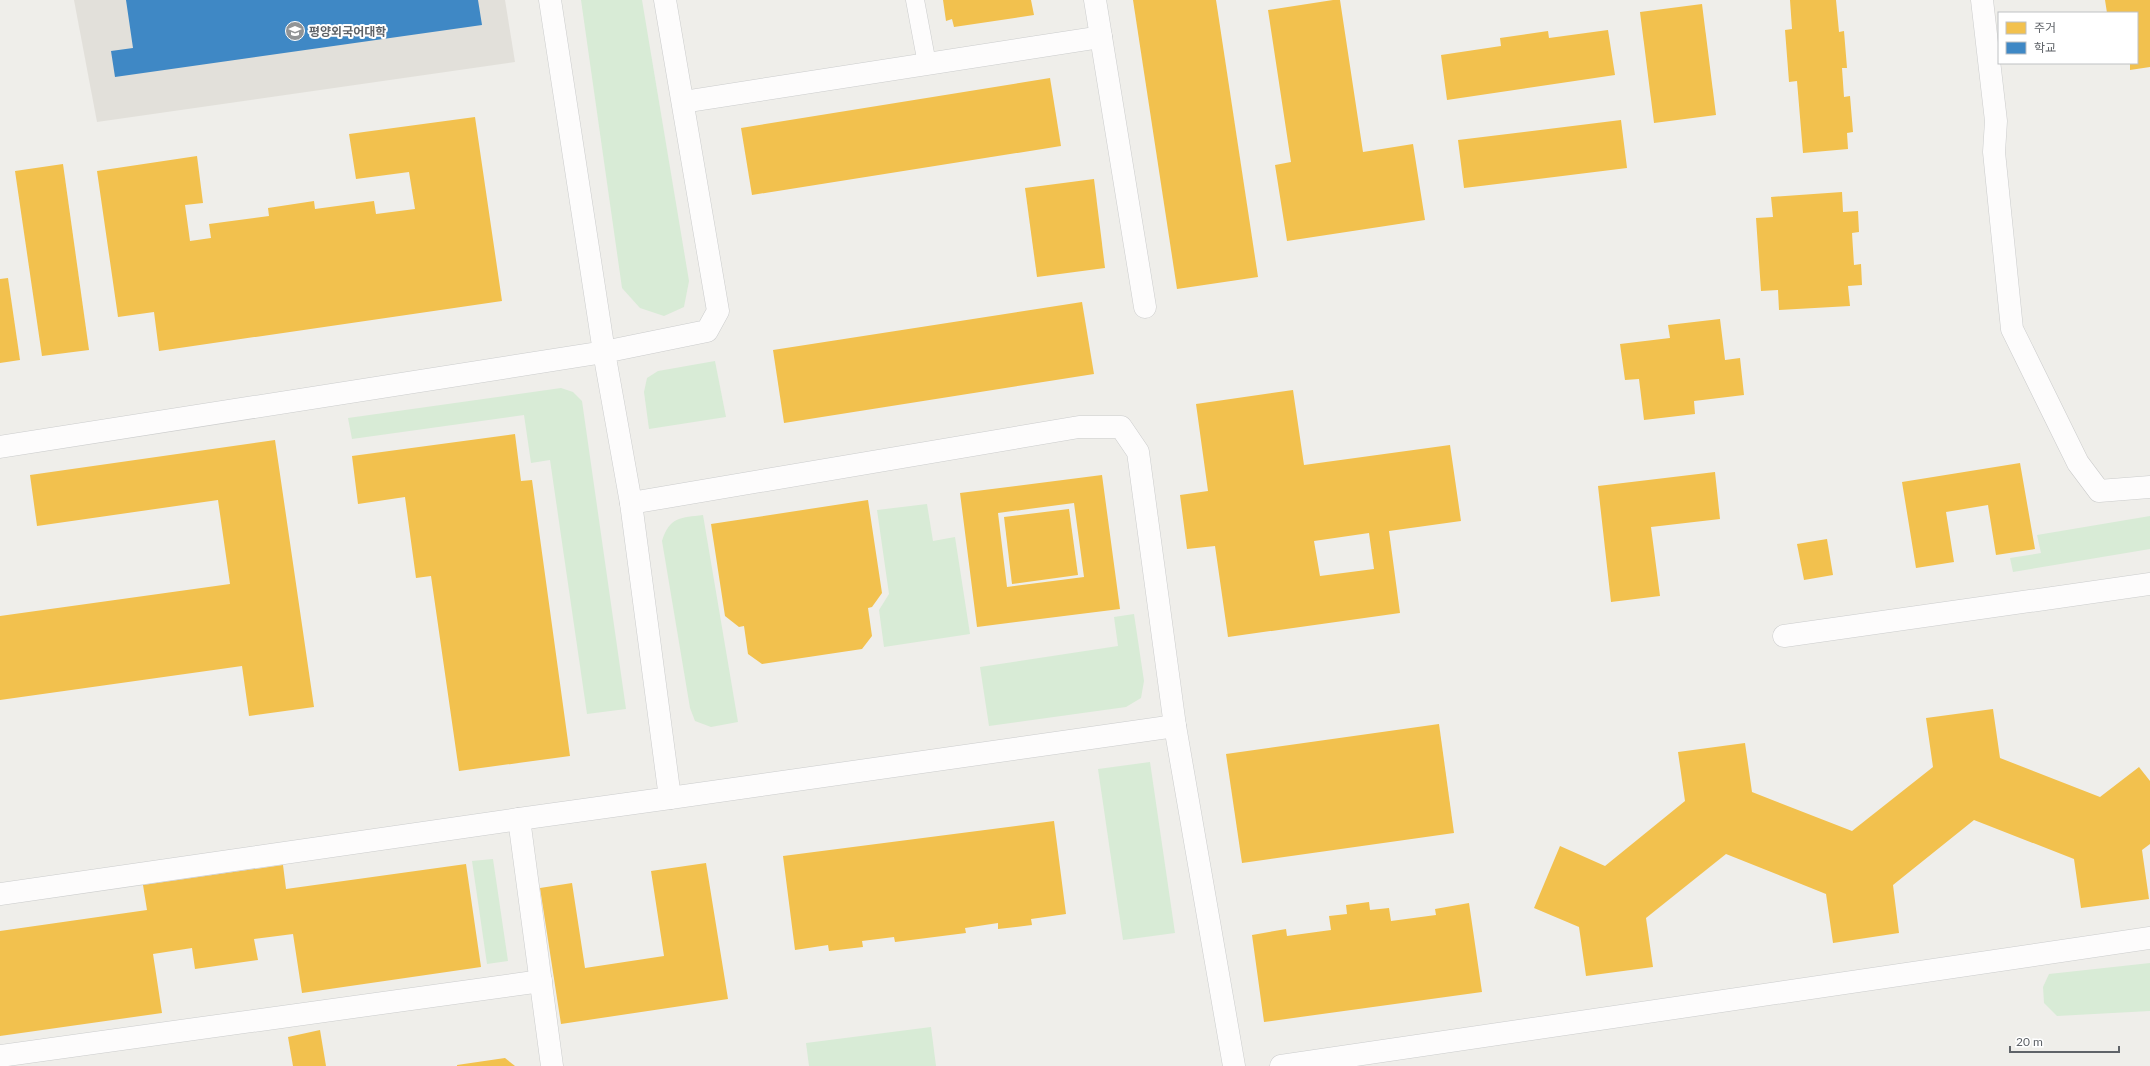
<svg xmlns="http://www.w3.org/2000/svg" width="2150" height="1066" font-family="Lato,'Noto Sans KR',sans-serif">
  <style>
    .education { fill: #e2e0da }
    .green { fill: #d8ebd6 }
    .homes { fill: #f2c14e; fill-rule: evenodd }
    .schools { fill: #3f88c5 }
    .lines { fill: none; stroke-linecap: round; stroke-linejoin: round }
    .service-casing { stroke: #cbcccc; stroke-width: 19 }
    .minor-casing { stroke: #cbcccc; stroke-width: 23 }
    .service { stroke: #fdfcfc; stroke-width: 18 }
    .minor { stroke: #fdfcfc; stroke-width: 22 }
    .labels { text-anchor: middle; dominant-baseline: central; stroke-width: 4; stroke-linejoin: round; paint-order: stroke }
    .poi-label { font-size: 12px; font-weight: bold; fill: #5f6368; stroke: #fff; text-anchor: start }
  </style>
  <rect width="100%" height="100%" fill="#efeeea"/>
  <path class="education" d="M74 0H505L515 62 97 122Z"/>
  <g class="green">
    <path d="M581 0H642L689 281 684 307 664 316 640 308 622 288Z"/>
    <path d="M715 361 726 417 649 429 644 392 647 378 658 371Z"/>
    <path d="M561 388 573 392 582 401 626 709 587 714 550 460 531 463 524 415 352 439 348 418Z"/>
    <path d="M927 504 933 541 955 537 970 634 884 647 879 610 889 594 877 510Z"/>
    <path d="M703 515 738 722 711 727 695 721 690 708 662 541C670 516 681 518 703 515Z"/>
    <path d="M2150 516V549L2013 572 2010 558 2041 553 2037 535Z"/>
    <path d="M1134 614 1144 681 1141 698 1126 707 989 726 980 667 1118 646 1114 617Z"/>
    <path d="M1150 762 1175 933 1123 940 1098 769Z"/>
    <path d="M493 859 508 961 487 964 472 861Z"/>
    <path d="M2150 963V1011L2057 1016 2044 1003 2043 987 2049 974Z"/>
    <path d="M931 1027 936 1066H809L806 1043Z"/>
  </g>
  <g class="homes">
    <path d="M943 0H1031L1034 15 954 27 952 19 946 21Z"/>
    <path d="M1133 0H1216L1258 277 1177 289Z"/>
    <path d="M1333 0H1340L1363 152 1413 144 1425 220 1287 241 1275 165 1291 162 1268 10Z"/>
    <path d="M1790 0H1836L1839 32 1844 31 1847 68H1842L1844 97 1850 96 1853 132 1847 133 1848 149 1803 153 1797 81 1789 82 1785 30 1792 29Z"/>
    <path d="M2105 0H2150V67L2130 70V63H2137V13H2107Z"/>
    <path d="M1702 4 1716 115 1654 123 1640 12Z"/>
    <path d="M1608 30 1615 75 1447 100 1441 55 1501 46 1500 38 1548 31 1549 38Z"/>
    <path d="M1050 78 1061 146 752 195 741 128Z"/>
    <path d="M475 117 502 301 159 351 154 312 118 317 97 171 197 156 203 203 185 205 190 241 211 238 209 224 269 216 268 208 314 201 315 209 374 201 376 214 415 209 409 172 356 179 349 134Z"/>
    <path d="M1621 120 1627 168 1464 188 1458 140Z"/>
    <path d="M63 164 89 350 42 356 15 171Z"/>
    <path d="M1094 179 1105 268 1037 277 1025 188Z"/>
    <path d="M1842 192 1843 212 1858 211 1859 232 1852 233 1854 265 1861 264 1862 285 1848 286 1850 306 1779 310 1778 290 1761 291 1756 218 1773 217 1771 197Z"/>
    <path d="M8 278 20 360 0 363V279Z"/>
    <path d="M1082 302 1094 374 784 423 773 350Z"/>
    <path d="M1720 319 1725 360 1740 358 1744 395 1694 401 1695 414 1644 420 1639 379 1625 380 1620 344 1670 338 1668 325Z"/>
    <path d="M1293 390 1304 465 1450 445 1461 521 1389 531 1400 613 1228 637 1215 546 1187 549 1180 495 1208 491 1196 404ZM1369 533 1374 569 1320 576 1314 541Z"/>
    <path d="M515 434 521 481 532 480 570 756 459 771 431 576 416 578 405 497 358 504 352 456Z"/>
    <path d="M275 440 314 707 249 716 242 666 0 700V616L230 584 218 500 37 526 30 475Z"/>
    <path d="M2020 463 2035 549 1996 555 1988 505 1946 512 1954 562 1916 568 1902 482Z"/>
    <path d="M1715 472 1720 519 1651 527 1660 596 1611 602 1598 486Z"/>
    <path d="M1102 475 1120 609 977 627 960 493ZM1074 503 1084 577 1007 587 998 513Z"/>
    <path d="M868 500 882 593 872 607 868 608 872 636 862 649 762 664 748 654 744 626 739 627 725 616 711 524Z"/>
    <path d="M1069 509 1078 575 1012 584 1004 517Z"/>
    <path d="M1827 539 1833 575 1804 580 1797 544Z"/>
    <path d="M1993 709 2000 758 2100 797 2139 767 2150 781V844L2142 850 2149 899 2081 908 2074 859 1974 820 1893 885 1899 933 1833 943 1826 894 1726 854 1646 918 1653 967 1586 976 1579 927 1534 908 1560 846 1605 866 1685 801 1678 752 1745 743 1752 792 1852 831 1933 767 1926 718Z"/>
    <path d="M1439 724 1454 833 1242 863 1226 754Z"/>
    <path d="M1054 821 1066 914 1031 919 1032 925 998 929V923L965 928 966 933 895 942 894 937 862 941 863 947 829 951 828 945 795 950 783 856Z"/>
    <path d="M706 863 728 999 561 1024 540 888 572 883 585 968 664 956 651 871Z"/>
    <path d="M466 864 481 967 302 993 293 934 254 939 258 960 195 969 192 948 153 954 162 1013 0 1036V931L147 910 143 885 283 865 286 889Z"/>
    <path d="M1369 902 1370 910 1389 908 1391 921 1436 915 1435 909 1469 903 1482 992 1264 1022 1252 935 1286 929 1287 936 1331 930 1329 916 1347 914 1346 905Z"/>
    <path d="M320 1030 326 1066H293L288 1037Z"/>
    <path d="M505 1058 515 1066H457V1065Z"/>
  </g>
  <path class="schools" d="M126 0H478L482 25 115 77 111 51 133 48Z"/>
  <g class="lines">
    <defs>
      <path id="service" d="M915 0 927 64"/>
      <g id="minor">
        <path d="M1095 0 1145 307"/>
        <path d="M1982 0 1996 121 1994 152 2012 329 2078 463 2099 491 2150 487"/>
        <path d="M683 102 1101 37"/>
        <path d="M0 447 604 352 550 0"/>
        <path d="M631 503 1079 427H1121L1138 452 1175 726 1234 1066"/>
        <path d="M1784 636 2150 584"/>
        <path d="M670 798 1175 726"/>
        <path d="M0 894 519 819"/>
        <path d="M0 1056 541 981"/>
        <path d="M552 1066 519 819 670 798 631 503 604 352 707 331 718 311 665 0"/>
        <path d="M1281 1066 2150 938"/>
      </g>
    </defs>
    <use href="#service" class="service-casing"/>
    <use href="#minor" class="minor-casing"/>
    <use href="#service" class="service"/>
    <use href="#minor" class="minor"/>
  </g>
  <defs>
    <symbol id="university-disc" viewBox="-11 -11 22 22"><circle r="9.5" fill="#919496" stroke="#fff"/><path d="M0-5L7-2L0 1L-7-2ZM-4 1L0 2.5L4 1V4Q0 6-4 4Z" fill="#fff"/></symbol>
  </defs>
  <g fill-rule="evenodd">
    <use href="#university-disc" x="284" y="20" width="22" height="22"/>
  </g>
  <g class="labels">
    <g class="poi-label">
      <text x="309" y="31">평양외국어대학</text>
    </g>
  </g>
  <rect x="1998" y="12" width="140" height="52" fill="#ffffff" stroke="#bfc1c3"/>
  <rect x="2006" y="22" width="20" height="12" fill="#f2c14e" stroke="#bfc1c3"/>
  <text x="2034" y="32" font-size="12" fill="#5f6368">주거</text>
  <rect x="2006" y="42" width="20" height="12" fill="#3f88c5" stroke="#bfc1c3"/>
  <text x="2034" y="52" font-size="12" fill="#5f6368">학교</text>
  <path d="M2010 1046v6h109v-6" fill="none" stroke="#5f6368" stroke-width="2"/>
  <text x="2016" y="1046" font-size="12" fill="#5f6368" stroke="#ffffff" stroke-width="3" paint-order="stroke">20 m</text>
</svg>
